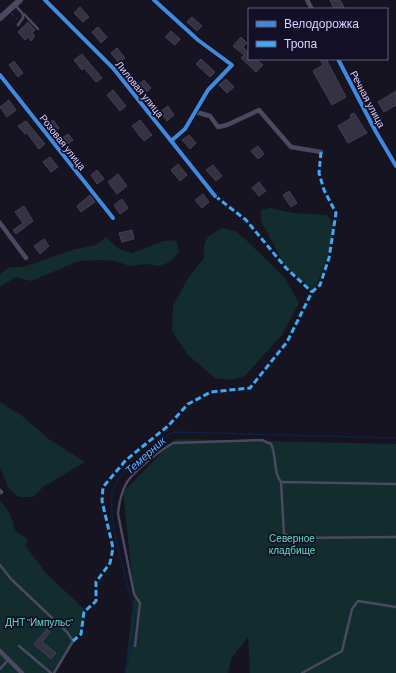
<svg xmlns="http://www.w3.org/2000/svg" width="396" height="673" font-family="Barlow,sans-serif">
  <style>
    .green { fill: #132c2d }
    .lines { fill: none; stroke-linecap: round; stroke-linejoin: round }
    .stream { stroke: #0d2144; stroke-width: 1.5 }
    .building { fill: #343243; stroke: #433f54 }
    .path { stroke: #44505f; stroke-width: 1; stroke-dasharray: 2 3; stroke-linecap: butt }
    .service { stroke: #4a4962; stroke-width: 2.5 }
    .minor { stroke: #4a4962; stroke-width: 4.5 }
    .tertiary { stroke: #4a4962; stroke-width: 6 }
    .quiet { stroke: #3fa9f5; stroke-width: 3; stroke-dasharray: 6 3; stroke-linecap: butt }
    .cycleway-casing { stroke: #130f26; stroke-width: 6 }
    .cycleway { stroke: #408adc; stroke-width: 4 }
    .labels { text-anchor: middle; dominant-baseline: central; stroke-width: 3.5; stroke-linejoin: round; paint-order: stroke }
    .street-label { font-size: 10px; fill: #d9d4ff; stroke: #130f26 }
    .park-label { font-size: 10px; fill: #5fe0c0; stroke: #130f26 }
    .water-label { font-size: 11px; font-style: italic; fill: #62b6ff; stroke: #130f26 }
  </style>
  <rect width="100%" height="100%" fill="#161421"/>
  <g class="green">
    <path d="M270 208 293 213 327 215 334 224C331 249 325 268 314 290L286 268 261 221V210Z"/>
    <path d="M223 228 235 231 244 238 285 278 299 303 282 335 245 376 230 380 215 378 188 355 172 331 173 306 188 278 204 258C203 238 207 236 223 228Z"/>
    <path d="M106 237 119 249 132 253 164 241 176 240 179 252 170 262 159 266 146 264 130 266 115 261 103 260 79 261 31 281 16 277 0 287V274L10 267H23L72 250 96 245Z"/>
    <path d="M0 402 21 415 50 440 85 462 43 487 33 497H19L9 489 0 468Z"/>
    <path d="M175 439 396 444V673H250L248 637 231 659 228 673H125L134 596 123 492Z"/>
    <path d="M0 500C4 506 9 511 11 517 17 528 9 531 26 537L28 542 25 545 45 572 86 611 79 633 56 673H0Z"/>
  </g>
  <g class="lines">
    <path class="stream" d="M125 673C127 660 137 627 135 616 130 586 102 511 115 485 121 470 154 446 168 435L175 432 396 438"/>
  </g>
  <g class="building">
    <path d="M330 0H340L345 9H334Z"/>
    <path d="M80 7 89 17 83 22 74 13Z"/>
    <path d="M192 17 202 26 197 31 187 22Z"/>
    <path d="M28 22 35 30 32 33 35 36 31 41 28 37 25 40 18 32Z"/>
    <path d="M98 27 107 37 101 43 92 32Z"/>
    <path d="M171 31 180 39 175 45 165 37Z"/>
    <path d="M241 37 247 43 243 47 249 53V59H256L263 65 256 72 241 58 244 55 233 46Z"/>
    <path d="M117 48 125 58 119 63 111 53Z"/>
    <path d="M82 54 102 78 96 82 84 68 82 70 74 60Z"/>
    <path d="M201 59 215 72 210 77 196 64Z"/>
    <path d="M320 59H326L346 97 332 105 313 71 323 65Z"/>
    <path d="M14 61 23 73 18 77 9 65Z"/>
    <path d="M226 79 234 87 227 93 219 85Z"/>
    <path d="M144 80 151 88 144 94 137 86Z"/>
    <path d="M113 90 126 106 120 111 107 95Z"/>
    <path d="M396 91V105L384 112 378 102Z"/>
    <path d="M9 100 16 110 7 117 0 107Z"/>
    <path d="M168 106 174 115 167 121 160 112Z"/>
    <path d="M354 113 367 133 348 143 338 126 351 118 350 115Z"/>
    <path d="M53 120 59 128 53 133 46 124Z"/>
    <path d="M140 120 152 135 144 141 132 126Z"/>
    <path d="M26 121 45 144 39 149 27 133 25 134 18 126Z"/>
    <path d="M68 134 73 140 64 147 59 140Z"/>
    <path d="M189 135 196 143 190 149 182 140Z"/>
    <path d="M258 146 264 154 258 159 251 151Z"/>
    <path d="M50 157 58 167 51 172 43 162Z"/>
    <path d="M178 164 187 175 180 181 171 170Z"/>
    <path d="M213 165 222 176 216 181 206 170Z"/>
    <path d="M97 170 104 179 97 184 91 175Z"/>
    <path d="M118 174 127 186 117 194 108 182Z"/>
    <path d="M259 182 266 191 259 196 252 188Z"/>
    <path d="M289 191 297 203 291 207 283 195Z"/>
    <path d="M203 194 209 202 202 208 195 200Z"/>
    <path d="M90 195 95 202 81 212 77 206Z"/>
    <path d="M122 199 128 208 120 214 114 205Z"/>
    <path d="M24 206 33 221 16 234 13 230 23 223 15 212Z"/>
    <path d="M132 230 134 239 122 242 119 233Z"/>
    <path d="M44 239 49 246 40 254 34 246Z"/>
    <path d="M47 629 50 632 42 642 56 653 51 659 34 644Z"/>
  </g>
  <g class="lines">
    <path class="path" d="M12 14 17 19"/>
    <g class="service">
      <path d="M15 5 23 14V18L18 25"/>
      <path d="M24 14 38 29"/>
      <path d="M396 484 281 482 284 534 294 538 396 537"/>
      <path d="M0 565 11 579 67 632 73 641 54 673"/>
      <path d="M19 646 51 673"/>
      <path d="M135 646 140 603 134 594 118 514C119 503 121 493 126 484 132 472 161 450 173 443L262 440 271 444C277 456 273 473 281 482"/>
      <path d="M0 669 8 660"/>
      <path d="M302 673 342 651 352 609 358 601 396 607"/>
    </g>
    <g class="minor">
      <path d="M45 0 113 68 215 196"/>
      <path d="M154 0 198 40 232 65 208 90 185 129 171 141"/>
      <path d="M307 0 312 9"/>
      <path d="M338 59 376 132 396 166"/>
      <path d="M0 75 113 218"/>
      <path d="M196 112 210 116 218 127 227 125 259 110 291 147 321 152"/>
      <path d="M0 223 26 258"/>
      <path d="M0 491 1 492"/>
      <path d="M0 651 22 673"/>
    </g>
    <path class="tertiary" d="M0 18 20 0"/>
    <g class="quiet">
      <path d="M215 196 246 220 286 268 312 292"/>
      <path d="M73 641 81 634 84 612 96 601V582L110 563 113 548 102 501 103 487 126 460 168 426 188 404 211 392 250 388 287 342 312 292 320 285 329 258 336 213 324 190 319 173 321 152"/>
    </g>
    <defs>
      <g id="cycleway">
        <path d="M45 0 113 68 215 196"/>
        <path d="M154 0 198 40 232 65 208 90 185 129 171 141"/>
        <path d="M338 59 376 132 396 166"/>
        <path d="M0 75 113 218"/>
      </g>
    </defs>
    <use href="#cycleway" class="cycleway-casing"/>
    <use href="#cycleway" class="cycleway"/>
  </g>
  <g class="labels">
    <g class="street-label">
      <text transform="translate(140 89) rotate(51)">Лиловая улица</text>
      <text transform="translate(368 99) rotate(62)">Речная улица</text>
      <text transform="translate(63 142) rotate(52)">Розовая улица</text>
    </g>
    <g class="park-label">
      <text x="292" y="538">Северное<tspan x="292" dy="12">кладбище</tspan></text>
      <text x="39" y="622">ДНТ "Импульс"</text>
    </g>
    <g class="water-label">
      <text transform="translate(145 455) rotate(-42)">Темерник</text>
    </g>
  </g>
  <rect x="248" y="8" width="140" height="52" fill="#130f26" stroke="#625e7d"/>
  <rect x="256" y="21" width="20" height="6" fill="#408adc" stroke="#625e7d"/>
  <text x="284" y="28" font-size="12" fill="#d9d4ff">Велодорожка</text>
  <rect x="256" y="41" width="20" height="6" fill="#3fa9f5" stroke="#625e7d"/>
  <text x="284" y="48" font-size="12" fill="#d9d4ff">Тропа</text>
</svg>
